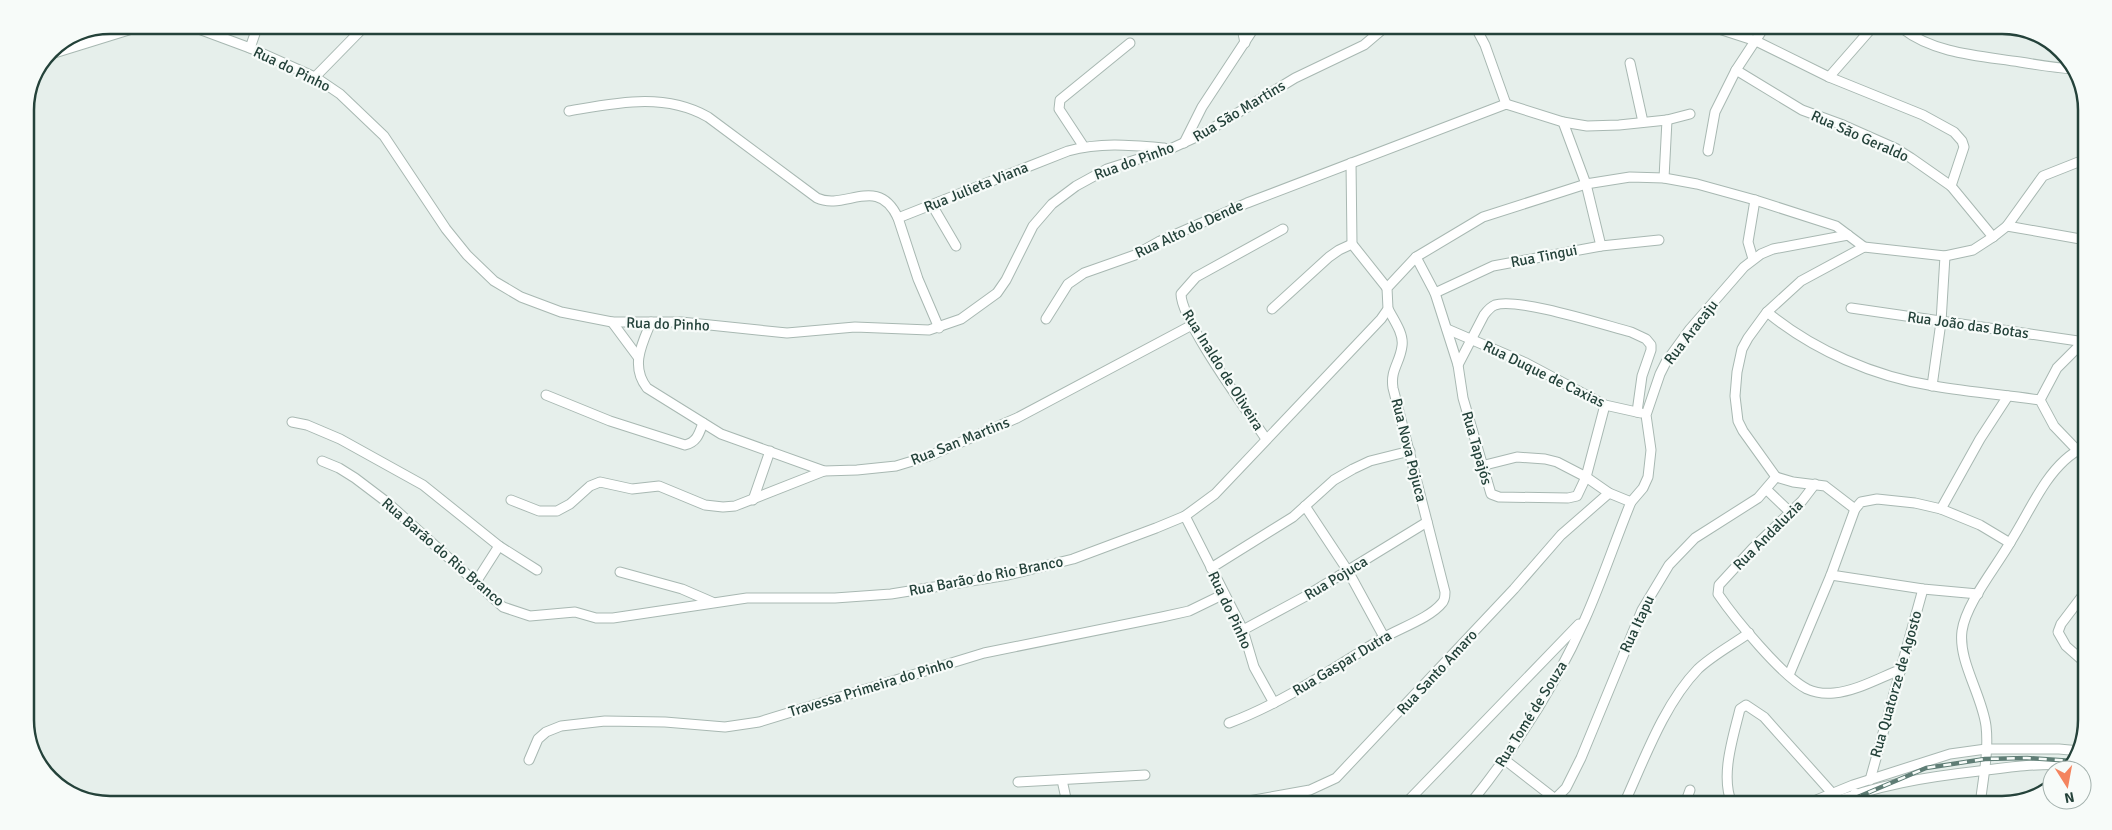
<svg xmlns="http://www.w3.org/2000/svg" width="2112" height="830" font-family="Signika,sans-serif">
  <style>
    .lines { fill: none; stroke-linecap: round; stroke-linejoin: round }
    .minor-casing { stroke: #a8b8b2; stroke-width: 11 }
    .minor { stroke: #fff; stroke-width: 9 }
    .rail-casing { stroke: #5f7d75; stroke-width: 4.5 }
    .rail { stroke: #f7fbf9; stroke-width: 2.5; stroke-dasharray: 8; stroke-linecap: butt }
    .labels { text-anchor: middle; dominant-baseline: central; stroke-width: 4.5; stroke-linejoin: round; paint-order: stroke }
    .street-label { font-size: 15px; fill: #24423a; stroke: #f7fbf9 }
    .rim { fill: none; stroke: #24423a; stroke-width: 2.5 }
  </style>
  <rect width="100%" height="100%" fill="#e6efeb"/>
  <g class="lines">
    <defs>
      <g id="minor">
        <path d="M188 25 250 48 315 77 340 94 384 136 446 229 467 255 494 281 521 297 561 312 612 322H681L787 333 855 327 929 330 961 319 997 293 1006 280 1033 226 1052 204 1076 186 1107 169 1170 149 1203 134 1295 78 1364 45 1384 28"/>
        <path d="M1242 28 1245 43"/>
        <path d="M1476 28 1485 45 1506 104"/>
        <path d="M1719 29 1756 41 1829 77 1923 115 1954 132 1962 141 1964 147 1951 186"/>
        <path d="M1903 29C1935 54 1982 56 2020 62 2038 65 2056 68 2074 69"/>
        <path d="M250 48 258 25"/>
        <path d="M48 55 145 25"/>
        <path d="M1630 63 1643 122"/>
        <path d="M1736 70 1802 110 1843 125 1895 148 1911 158 1951 186 1993 237"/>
        <path d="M315 77 365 26"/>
        <path d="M1829 77 1871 29"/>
        <path d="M569 111C616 103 664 92 708 117L817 198C845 211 878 174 898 218"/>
        <path d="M1563 122 1586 184 1601 246"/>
        <path d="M1184 143 1202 107 1254 28"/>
        <path d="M1084 147 1059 109 1060 100 1130 43"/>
        <path d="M1708 151 1715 112 1736 70 1763 29"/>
        <path d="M1351 163 1352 244 1387 288"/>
        <path d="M1664 178 1667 120"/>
        <path d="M932 205 956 246"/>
        <path d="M2007 226 2086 240"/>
        <path d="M1416 257 1435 293 1458 365 1463 398 1491 494 1499 497 1568 498 1577 496 1586 477 1605 405"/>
        <path d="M1753 259 1748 242 1755 200"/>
        <path d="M1435 293 1493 266 1601 246 1659 240"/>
        <path d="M1851 308 2085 342"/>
        <path d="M1272 309 1329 257 1339 250 1352 244"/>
        <path d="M1767 312C1813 350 1875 377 1934 386 1969 392 2004 395 2040 400L2054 426 2077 450"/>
        <path d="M1046 319 1068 284 1084 273 1135 255 1160 241 1247 203 1506 104 1563 122 1587 126 1619 125 1667 120 1690 114"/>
        <path d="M612 322 638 357"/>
        <path d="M651 322C642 344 630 366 647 388L721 434 824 471 857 470 896 466 929 456 1017 418 1192 325"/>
        <path d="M939 328 918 279 898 218 1068 151C1101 142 1130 145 1164 148"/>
        <path d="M1447 329 1526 363 1605 405 1641 413"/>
        <path d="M2083 342 2085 321"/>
        <path d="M1458 365 1484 315C1487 311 1490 307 1495 305 1517 297 1604 325 1631 332L1646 339 1651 345V350L1642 376 1637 412"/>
        <path d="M1932 386 1941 322 1945 256"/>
        <path d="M546 395 610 421 685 445C697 442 699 434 703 423"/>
        <path d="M2040 400 2057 368 2083 342"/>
        <path d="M292 422 307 425 340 439 423 485 499 546 537 570"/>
        <path d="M1266 439C1248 412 1181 321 1181 294L1196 277 1283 229"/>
        <path d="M322 461 339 468 355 478 388 503 503 607 530 616 575 612 596 618H613L747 598H835L891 594 1008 575 1073 559 1156 528 1185 516 1215 494 1381 319 1388 309 1387 288 1416 257 1483 217 1586 184 1630 177 1664 178 1697 184 1755 200 1836 226 1864 247"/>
        <path d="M1481 466 1517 457 1545 459 1557 462 1586 477 1609 493 1631 502"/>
        <path d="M1776 477 1743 431 1738 421 1735 396 1737 372 1742 349 1748 338 1767 312 1801 281 1864 247 1945 256 1973 250 1993 237 2007 226 2043 176 2086 159"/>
        <path d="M1776 477 1793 482 1825 486 1855 509"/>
        <path d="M1815 484 1802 501 1753 548 1719 585 1718 594C1735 619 1782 676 1807 689 1816 693 1825 694 1834 693 1857 691 1881 677 1902 669"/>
        <path d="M1767 490 1790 512"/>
        <path d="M511 500 539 511H557L570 504 590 486 600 482 632 489 659 486 705 505 723 507 735 506 824 471"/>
        <path d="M753 500 770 451"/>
        <path d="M1305 506 1348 571 1384 637"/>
        <path d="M1941 509 1980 439 2008 396"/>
        <path d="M1185 516 1243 630 1254 667 1274 703"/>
        <path d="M1211 568 1293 517 1334 480 1353 469 1370 461 1410 451"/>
        <path d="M620 572 682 589 712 602"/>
        <path d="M1831 575 1923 589 1978 594"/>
        <path d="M476 582 499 546"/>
        <path d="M1243 630 1306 596 1427 522"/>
        <path d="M2083 661 2066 646 2058 632 2061 624 2083 595"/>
        <path d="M1789 675 1831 575 1855 509 1861 502 1877 499 1915 503 1941 509 1980 525 2010 543"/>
        <path d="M1229 723C1285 702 1333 668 1383 638 1400 628 1430 618 1442 603 1445 600 1445 596 1445 592L1393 388C1390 370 1400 363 1402 346 1404 334 1394 320 1388 309"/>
        <path d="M529 760 538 739 546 732 561 726 605 721 665 722 725 727 759 722 984 653 1162 617 1189 611 1224 594"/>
        <path d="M1505 760 1554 798"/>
        <path d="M1062 780 1067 803"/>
        <path d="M1870 780 1923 589"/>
        <path d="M1018 782 1145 775"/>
        <path d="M1855 793 1857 805"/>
        <path d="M1237 803 1310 790 1336 778 1514 589 1561 535 1609 493"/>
        <path d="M1405 804 1579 624"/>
        <path d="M1470 804C1515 748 1556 685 1585 619 1602 581 1615 541 1631 502L1643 488 1648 477 1651 450 1646 415 1660 374 1666 362 1690 329 1744 267 1761 254 1773 249 1848 235"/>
        <path d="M1543 804 1557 797 1566 788 1581 758 1642 610 1669 565 1695 538 1758 498 1776 477"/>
        <path d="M1624 804C1644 760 1664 704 1698 669 1713 655 1732 645 1749 633"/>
        <path d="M1685 804 1690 790"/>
        <path d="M1732 804C1720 776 1733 738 1740 709L1746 705 1764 717 1832 793"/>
        <path d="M1804 805 1853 785 1950 754 1986 749H2059L2080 751"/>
        <path d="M1827 805C1876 785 1926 777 1979 771 2009 767 2039 763 2070 765"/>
        <path d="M1980 805C1983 779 1989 751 1986 726 1982 695 1958 661 1962 631 1966 603 1997 566 2011 541 2023 522 2033 501 2046 482 2055 469 2069 454 2084 447"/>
      </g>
    </defs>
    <use href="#minor" class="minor-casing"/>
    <use href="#minor" class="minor"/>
    <defs>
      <path id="rail" d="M1839 805 1926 768 1985 759 2027 758 2073 761"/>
    </defs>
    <use href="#rail" class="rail-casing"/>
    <use href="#rail" class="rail"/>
  </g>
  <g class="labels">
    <g class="street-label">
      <text transform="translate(292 69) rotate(26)">Rua do Pinho</text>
      <text transform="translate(1239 111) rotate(-31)">Rua São Martins</text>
      <text transform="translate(1860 136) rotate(24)">Rua São Geraldo</text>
      <text transform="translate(1134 161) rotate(-20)">Rua do Pinho</text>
      <text transform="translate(976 187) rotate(-22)">Rua Julieta Viana</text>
      <text transform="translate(1189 229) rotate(-25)">Rua Alto do Dende</text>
      <text transform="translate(1544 256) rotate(-11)">Rua Tingui</text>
      <text transform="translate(668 324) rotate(2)">Rua do Pinho</text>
      <text transform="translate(1968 325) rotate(8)">Rua João das Botas</text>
      <text transform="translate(1691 332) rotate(-52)">Rua Aracaju</text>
      <text transform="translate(1223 370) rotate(58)">Rua Inaldo de Oliveira</text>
      <text transform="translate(1544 374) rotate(26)">Rua Duque de Caxias</text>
      <text transform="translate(960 441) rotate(-22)">Rua San Martins</text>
      <text transform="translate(1477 448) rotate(74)">Rua Tapajós</text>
      <text transform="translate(1409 450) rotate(76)">Rua Nova Pojuca</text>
      <text transform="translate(1768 535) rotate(-45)">Rua Andaluzia</text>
      <text transform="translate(443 552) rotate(41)">Rua Barão do Rio Branco</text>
      <text transform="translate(986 576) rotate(-11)">Rua Barão do Rio Branco</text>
      <text transform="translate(1336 578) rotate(-31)">Rua Pojuca</text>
      <text transform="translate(1230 610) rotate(65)">Rua do Pinho</text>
      <text transform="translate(1637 624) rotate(-65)">Rua Itapu</text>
      <text transform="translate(1342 663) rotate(-31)">Rua Gaspar Dutra</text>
      <text transform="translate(1437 672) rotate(-47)">Rua Santo Amaro</text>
      <text transform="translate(1896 684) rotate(-74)">Rua Quatorze de Agosto</text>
      <text transform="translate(871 687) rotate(-17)">Travessa Primeira do Pinho</text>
      <text transform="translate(1531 714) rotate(-58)">Rua Tomé de Souza</text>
    </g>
  </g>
  <path d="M0 0H2112V830H0ZM110 34H2002A76 76 0 0 1 2078 110V720A76 76 0 0 1 2002 796H110A76 76 0 0 1 34 720V110A76 76 0 0 1 110 34Z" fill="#f7fbf9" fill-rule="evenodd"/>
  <path class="rim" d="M110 34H2002A76 76 0 0 1 2078 110V720A76 76 0 0 1 2002 796H110A76 76 0 0 1 34 720V110A76 76 0 0 1 110 34Z"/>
  <g transform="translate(2067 785) rotate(169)"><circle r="24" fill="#f7fbf9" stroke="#a3b1ad"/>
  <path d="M0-4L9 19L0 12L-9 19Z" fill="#f4845f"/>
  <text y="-8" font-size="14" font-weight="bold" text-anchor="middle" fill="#24423a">N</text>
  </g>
</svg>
